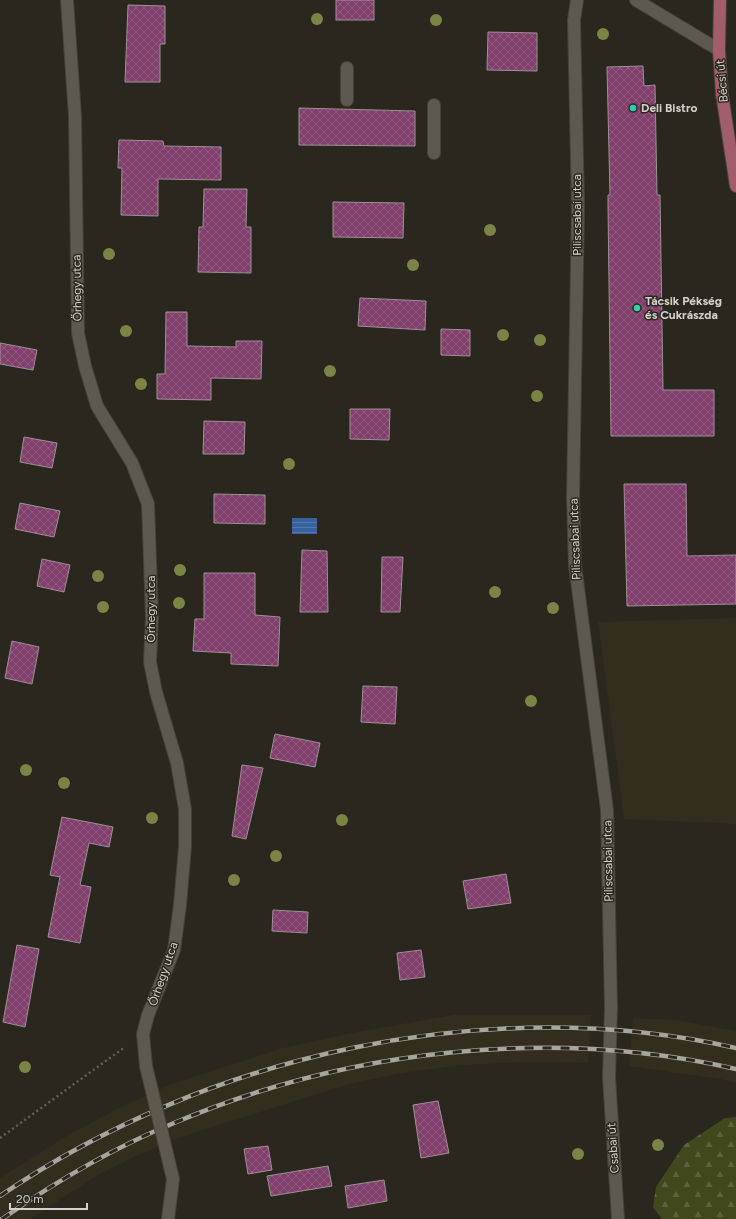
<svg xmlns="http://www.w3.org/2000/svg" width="736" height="1219" font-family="Figtree,sans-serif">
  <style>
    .built { fill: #332d1e }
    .forest { fill: url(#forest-firs) }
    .water { fill: url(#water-rules) }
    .building { fill: url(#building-cross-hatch); stroke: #9d9198 }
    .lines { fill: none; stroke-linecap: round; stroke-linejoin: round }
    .minor-casing { stroke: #45423b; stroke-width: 14 }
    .major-casing { stroke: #45423b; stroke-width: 14 }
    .path { stroke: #625f57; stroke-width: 2.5; stroke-dasharray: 2 3; stroke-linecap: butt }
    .minor { stroke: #5d594f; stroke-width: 12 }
    .major { stroke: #a25d6d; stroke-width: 12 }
    .rail-casing { stroke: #a7a59e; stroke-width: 4.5 }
    .rail { stroke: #2a271e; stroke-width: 3; stroke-dasharray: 9; stroke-linecap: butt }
    .minor-bridge-casing { stroke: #45423b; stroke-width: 14; stroke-linecap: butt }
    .minor-bridge { stroke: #5d594f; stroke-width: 12 }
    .tree { fill: #7b8444 }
    .poi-dot { fill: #26d5ae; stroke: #2a271e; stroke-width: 1.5 }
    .labels { text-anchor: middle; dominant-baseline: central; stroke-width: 3; stroke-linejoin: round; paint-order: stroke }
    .street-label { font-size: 12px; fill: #d4d2cc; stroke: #2a271e }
    .poi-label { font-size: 12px; font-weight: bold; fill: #d4d2cc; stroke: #2a271e; text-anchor: start }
  </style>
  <defs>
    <pattern id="forest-firs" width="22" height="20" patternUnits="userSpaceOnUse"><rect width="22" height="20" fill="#41481e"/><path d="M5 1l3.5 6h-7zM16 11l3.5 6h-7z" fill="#5c623e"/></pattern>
    <pattern id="water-rules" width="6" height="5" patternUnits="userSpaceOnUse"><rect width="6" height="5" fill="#37629d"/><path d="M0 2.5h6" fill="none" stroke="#5378a9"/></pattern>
    <pattern id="building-cross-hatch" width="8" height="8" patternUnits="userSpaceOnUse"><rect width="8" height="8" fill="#813f6b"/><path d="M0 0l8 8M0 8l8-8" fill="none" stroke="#925a7f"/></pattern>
  </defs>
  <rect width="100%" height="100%" fill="#2a271e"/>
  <g class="built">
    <path d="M736 618V824L624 819 598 622Z"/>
    <path d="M453 1015H591L588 1063 529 1062 463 1065 402 1073 349 1084 187 1135 138 1155 96 1176 30 1219H0V1178L70 1134 117 1109 169 1085 283 1048 352 1033Z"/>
    <path d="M633 1018 676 1020 736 1031V1083L720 1079 629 1066Z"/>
  </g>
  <path class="forest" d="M736 1117V1219H662L653 1207 656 1187 684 1145 725 1118Z"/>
  <rect class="water" x="292" y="518" width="25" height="16"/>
  <g class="building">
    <rect x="336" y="0" width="38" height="20"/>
    <path d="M128 5 165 6V44H160V82H125Z"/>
    <path d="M488 32 537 33V71L487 70Z"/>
    <path d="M643 66 644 86 655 85 657 195H660L663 390H714V436H611L608 206V195H610L607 67Z"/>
    <path d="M299 108 415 111V146L299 145Z"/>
    <path d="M119 140 163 141 164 146 221 147V180L158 179V216L121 215 122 168H118Z"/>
    <path d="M204 189H247L246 227H251V273L198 272 199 227H203Z"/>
    <path d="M333 202 404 203 403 238 333 237Z"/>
    <path d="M360 298 426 301 425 330 358 326Z"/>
    <path d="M166 312H187V346L236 347V341H262L261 379 211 378V400L157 399V374H165Z"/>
    <path d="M441 329 470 330V356L441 355Z"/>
    <path d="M0 343 37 350 33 370 0 364Z"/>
    <path d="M350 409H390L389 440 350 439Z"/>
    <path d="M204 421 245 422 244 454H203Z"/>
    <path d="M24 437 57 443 52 468 20 462Z"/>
    <path d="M624 484H686L687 556 736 555V604L627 606Z"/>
    <path d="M214 494 265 495V524L214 523Z"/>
    <path d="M20 503 60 511 54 537 15 529Z"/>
    <path d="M302 550 327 551 328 612H300Z"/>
    <path d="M382 557H403L400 612H381Z"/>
    <path d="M42 559 70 565 64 592 37 586Z"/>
    <path d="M204 573H255V615L280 617 278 666 231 664V653L193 651 195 619H204Z"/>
    <path d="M12 641 39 647 32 684 5 678Z"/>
    <path d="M363 686 397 687 395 724 361 722Z"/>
    <path d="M275 734 320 743 315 767 270 758Z"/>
    <path d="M242 765 263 768 246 839 232 836Z"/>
    <path d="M62 817 113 827 109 847 89 843 80 885 91 887 80 943 48 937 60 877 50 875Z"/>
    <path d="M506 874 511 903 468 909 463 881Z"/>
    <path d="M273 910 308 912 307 933 272 931Z"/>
    <path d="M17 945 39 949 25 1027 3 1022Z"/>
    <path d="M421 950 425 977 400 980 397 953Z"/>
    <path d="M438 1101 449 1153 421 1158 413 1105Z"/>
    <path d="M268 1146 272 1170 248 1174 244 1149Z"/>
    <path d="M328 1166 332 1186 271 1196 267 1176Z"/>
    <path d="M384 1180 387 1201 348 1208 345 1186Z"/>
  </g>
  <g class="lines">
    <defs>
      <g id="minor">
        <path d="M67 0 75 116 78 333 85 366 97 406 132 463 148 504 152 618 150 662 156 692 177 763 185 809V847L180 905 174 950 148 1015 143 1034 146 1066"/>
        <path d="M577 0 574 20 578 206 573 498 575 565 607 810 611 1008 609 1077 618 1219"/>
        <path d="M636 0 719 50"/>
        <path d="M347 100V68"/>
        <path d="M434 105V153"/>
        <path d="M168 1219 173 1179"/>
      </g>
      <path id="major" d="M720 0 719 50 722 94 736 186"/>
    </defs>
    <use href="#minor" class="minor-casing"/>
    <use href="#major" class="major-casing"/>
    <path class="path" d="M0 1138 125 1047"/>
    <use href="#minor" class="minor"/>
    <use href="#major" class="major"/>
    <defs>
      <g id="rail">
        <path d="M0 1196C208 1054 489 992 736 1048"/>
        <path d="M2 1219C55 1182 113 1148 174 1123 348 1049 551 1027 736 1069"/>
      </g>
    </defs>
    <use href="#rail" class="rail-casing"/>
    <use href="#rail" class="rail"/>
    <defs>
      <path id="minor-bridge" d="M146 1066 173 1179"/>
    </defs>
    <use href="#minor-bridge" class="minor-bridge-casing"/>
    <use href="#minor-bridge" class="minor-bridge"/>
  </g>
  <g class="tree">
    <circle cx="317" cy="19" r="6"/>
    <circle cx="436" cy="20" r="6"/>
    <circle cx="603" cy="34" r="6"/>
    <circle cx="490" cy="230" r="6"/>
    <circle cx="109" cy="254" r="6"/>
    <circle cx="413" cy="265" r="6"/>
    <circle cx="126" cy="331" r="6"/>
    <circle cx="503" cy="335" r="6"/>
    <circle cx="540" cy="340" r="6"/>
    <circle cx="330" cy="371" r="6"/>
    <circle cx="141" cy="384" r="6"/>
    <circle cx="537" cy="396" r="6"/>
    <circle cx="289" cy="464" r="6"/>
    <circle cx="180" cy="570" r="6"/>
    <circle cx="98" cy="576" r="6"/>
    <circle cx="495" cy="592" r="6"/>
    <circle cx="179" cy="603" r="6"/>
    <circle cx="103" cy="607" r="6"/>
    <circle cx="553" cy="608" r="6"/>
    <circle cx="531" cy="701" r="6"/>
    <circle cx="26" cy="770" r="6"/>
    <circle cx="64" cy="783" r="6"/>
    <circle cx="152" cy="818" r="6"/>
    <circle cx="342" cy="820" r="6"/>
    <circle cx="276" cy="856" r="6"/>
    <circle cx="234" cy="880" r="6"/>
    <circle cx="25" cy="1067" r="6"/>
    <circle cx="658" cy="1145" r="6"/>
    <circle cx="578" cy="1154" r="6"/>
  </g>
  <g class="poi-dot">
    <circle cx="633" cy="108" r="4"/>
    <circle cx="637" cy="308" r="4"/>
  </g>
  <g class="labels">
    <g class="street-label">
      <text transform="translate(722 81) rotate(-95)">Bécsi út</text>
      <text transform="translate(577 215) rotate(-90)">Piliscsabai utca</text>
      <text transform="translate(77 288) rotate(-91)">Őrhegy utca</text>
      <text transform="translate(575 539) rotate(-92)">Piliscsabai utca</text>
      <text transform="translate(151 609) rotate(-90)">Őrhegy utca</text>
      <text transform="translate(608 861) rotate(-91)">Piliscsabai utca</text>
      <text transform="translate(163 974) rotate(-71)">Őrhegy utca</text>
      <text transform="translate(613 1148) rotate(-94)">Csabai út</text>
    </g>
    <g class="poi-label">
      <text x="641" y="108">Deli Bistro</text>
      <text x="645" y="301">Tácsik Pékség<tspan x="645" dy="14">és Cukrászda</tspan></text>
    </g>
  </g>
  <path d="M10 1203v6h77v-6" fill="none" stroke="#d4d2cc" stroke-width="2"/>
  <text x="16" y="1203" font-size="12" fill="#d4d2cc" stroke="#2a271e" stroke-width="3" paint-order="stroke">20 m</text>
</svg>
